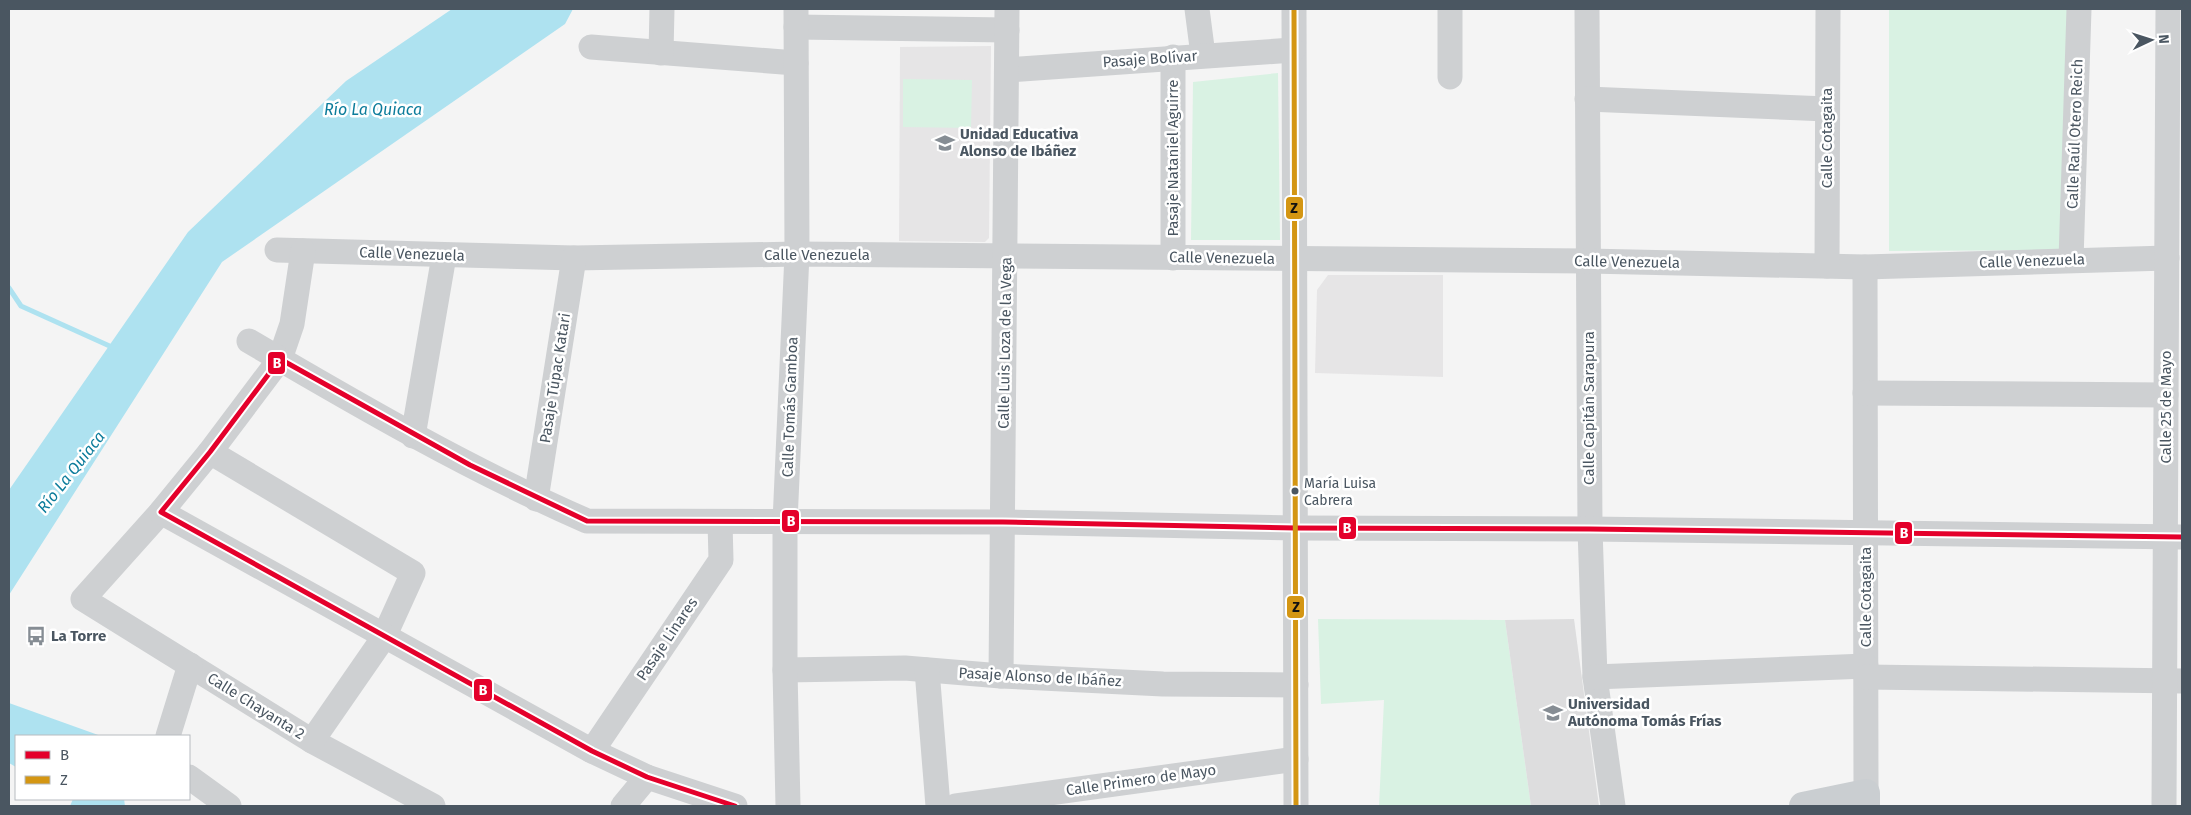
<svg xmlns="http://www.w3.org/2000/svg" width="2191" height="815" font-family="'Fira Sans',sans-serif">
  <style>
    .education { fill: #e6e5e6 }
    .green { fill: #d9f2e3 }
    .water { fill: #aee2f0 }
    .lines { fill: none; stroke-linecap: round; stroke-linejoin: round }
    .stream { stroke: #aee2f0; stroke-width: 5 }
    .building { fill: #ddddde }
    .minor { stroke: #ced0d2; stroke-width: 25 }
    .major { stroke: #caced1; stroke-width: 28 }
    .bus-1-casing { stroke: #fff; stroke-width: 9 }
    .bus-2-casing { stroke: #fff; stroke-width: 9 }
    .bus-1 { stroke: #e4002b; stroke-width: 5 }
    .bus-2 { stroke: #d49613; stroke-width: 5 }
    .bus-dot { fill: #4a5661; stroke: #fff; stroke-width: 2 }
    .labels { text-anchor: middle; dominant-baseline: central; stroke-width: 5; stroke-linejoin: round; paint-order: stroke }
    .bus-label { font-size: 14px; fill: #4a5661; stroke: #fff; text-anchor: start }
    .street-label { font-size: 15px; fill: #4a5661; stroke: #fff }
    .poi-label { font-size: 15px; font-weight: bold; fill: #4a5661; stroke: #fff; text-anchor: start }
    .water-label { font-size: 16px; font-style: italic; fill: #0c7c9b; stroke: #fff }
    .line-badge { stroke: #fff; stroke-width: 2 }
    .badge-label { font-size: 14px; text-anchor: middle; font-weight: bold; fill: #fff }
    .pale-badge-label { font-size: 14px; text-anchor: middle; font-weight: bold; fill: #111 }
  </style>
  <rect width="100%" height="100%" fill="#f4f4f4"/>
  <g class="education">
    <path d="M991 46 989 238 985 242 899 241 900 47Z"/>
    <path d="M1328 275H1443V377L1315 373 1317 290Z"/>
  </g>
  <g class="green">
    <path d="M1889 9H2070L2062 250 1889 251Z"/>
    <path d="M1278 73 1280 240H1191L1193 82Z"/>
    <path d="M903 79 972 80 971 128 903 127Z"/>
    <path d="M1318 619 1505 620 1531 806H1379L1384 700 1321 704Z"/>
  </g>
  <g class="water">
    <path d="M452 9H573L565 24 222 262 9 595V490L188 232 346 81Z"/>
    <path d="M9 703 101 736H16V767L9 763Z"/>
    <path d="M73 799H124L125 806H70Z"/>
  </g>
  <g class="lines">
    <path class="stream" d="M9 288 21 306 114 348"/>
  </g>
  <path class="building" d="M1574 619 1599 806H1531L1505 620Z"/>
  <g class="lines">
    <g class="minor">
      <path d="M1197 9 1203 55"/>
      <path d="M1294 9 1296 806"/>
      <path d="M1587 9 1590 529 1595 677 1613 806"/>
      <path d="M796 27 1007 30"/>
      <path d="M591 47 796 63"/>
      <path d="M661 53 662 9"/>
      <path d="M1173 57V258"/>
      <path d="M1007 70 1293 50"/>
      <path d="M1450 77V9"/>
      <path d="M1587 99 1827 109"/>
      <path d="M277 250 574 258 797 254 1588 261 1865 267 2167 258"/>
      <path d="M303 251 292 324 280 359 210 452 161 512 83 599 312 741 433 806"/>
      <path d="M2071 260 2079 9"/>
      <path d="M1827 266 1828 9"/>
      <path d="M1865 267 1866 793"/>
      <path d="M249 341C360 406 470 470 587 521L1003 522 1296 528 1590 529 2182 537"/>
      <path d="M1865 393 2166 395"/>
      <path d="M413 436 444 256"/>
      <path d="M210 452 413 573 384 637 312 741"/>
      <path d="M536 499 574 258"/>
      <path d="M161 512 592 751 647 777 735 806"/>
      <path d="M785 670 905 668 1001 676 1163 684 1296 685"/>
      <path d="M927 670 938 806"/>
      <path d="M1001 676 1007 9"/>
      <path d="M1595 677 1866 666"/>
      <path d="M1866 677 2182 681"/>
      <path d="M168 736 190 665"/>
      <path d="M592 751 721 560 720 522"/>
      <path d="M189 777 229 806"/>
      <path d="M623 806 647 777"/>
      <path d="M788 806 785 670V522L797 254 796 9"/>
      <path d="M956 806 1296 759"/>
      <path d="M2164 806 2168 9"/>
    </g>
    <path class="major" d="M1803 806 1866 793V806"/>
    <defs>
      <path id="bus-1" d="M735 806 647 777 592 751 161 512 210 452 280 359 470 465 587 521 1003 522 1296 528 1590 529 2182 537"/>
      <path id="bus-2" d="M1294 9 1296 806"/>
    </defs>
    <use href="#bus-1" class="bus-1-casing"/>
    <use href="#bus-2" class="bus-2-casing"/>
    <use href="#bus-1" class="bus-1"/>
    <use href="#bus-2" class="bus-2"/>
  </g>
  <defs>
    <symbol id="school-bare" viewBox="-9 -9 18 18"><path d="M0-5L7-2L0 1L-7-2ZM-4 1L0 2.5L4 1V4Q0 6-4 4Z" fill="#868d94" stroke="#fff" stroke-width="2.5" paint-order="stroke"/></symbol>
    <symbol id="bus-bare" viewBox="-9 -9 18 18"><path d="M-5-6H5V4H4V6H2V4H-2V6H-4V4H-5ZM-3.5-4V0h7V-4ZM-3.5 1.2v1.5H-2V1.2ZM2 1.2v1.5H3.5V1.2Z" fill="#868d94" stroke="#fff" stroke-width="2.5" paint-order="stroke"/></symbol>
    <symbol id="university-bare" viewBox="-9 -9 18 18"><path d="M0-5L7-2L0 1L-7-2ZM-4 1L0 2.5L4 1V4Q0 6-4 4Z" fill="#868d94" stroke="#fff" stroke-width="2.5" paint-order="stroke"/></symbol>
  </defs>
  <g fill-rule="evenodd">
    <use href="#school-bare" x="931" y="129" width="28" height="28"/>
    <use href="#bus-bare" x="22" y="622" width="28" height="28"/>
    <use href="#university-bare" x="1539" y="699" width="28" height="28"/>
  </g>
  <circle class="bus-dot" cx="1295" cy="491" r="4.5"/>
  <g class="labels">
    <g class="bus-label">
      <text x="1304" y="483">María Luisa<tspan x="1304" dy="17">Cabrera</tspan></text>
    </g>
    <g class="street-label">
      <text transform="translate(1150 59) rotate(-4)">Pasaje Bolívar</text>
      <text transform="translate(2075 134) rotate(-88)">Calle Raúl Otero Reich</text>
      <text transform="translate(1827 138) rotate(-90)">Calle Cotagaita</text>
      <text transform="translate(1173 158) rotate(-90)">Pasaje Nataniel Aguirre</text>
      <text transform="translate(412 254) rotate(2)">Calle Venezuela</text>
      <text x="817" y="255">Calle Venezuela</text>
      <text transform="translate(1222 258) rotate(1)">Calle Venezuela</text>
      <text transform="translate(2032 261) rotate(-2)">Calle Venezuela</text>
      <text transform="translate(1627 262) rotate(1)">Calle Venezuela</text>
      <text transform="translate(1005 343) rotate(-89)">Calle Luis Loza de la Vega</text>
      <text transform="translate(555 378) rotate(-81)">Pasaje Túpac Katari</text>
      <text transform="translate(790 407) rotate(-88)">Calle Tomás Gamboa</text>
      <text transform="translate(2166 407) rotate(-90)">Calle 25 de Mayo</text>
      <text transform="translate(1589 408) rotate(-90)">Calle Capitán Sarapura</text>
      <text transform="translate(1866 597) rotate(-90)">Calle Cotagaita</text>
      <text transform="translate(667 639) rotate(-56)">Pasaje Linares</text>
      <text transform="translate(1040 677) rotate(3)">Pasaje Alonso de Ibáñez</text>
      <text transform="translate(256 706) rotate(32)">Calle Chayanta 2</text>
      <text transform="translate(1141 780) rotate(-8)">Calle Primero de Mayo</text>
    </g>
    <g class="poi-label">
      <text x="960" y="134">Unidad Educativa<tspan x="960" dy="17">Alonso de Ibáñez</tspan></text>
      <text x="51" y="636">La Torre</text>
      <text x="1568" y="704">Universidad<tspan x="1568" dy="17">Autónoma Tomás Frías</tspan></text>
    </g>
    <g class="water-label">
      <text x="373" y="109">Río La Quiaca</text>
      <text transform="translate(71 472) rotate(-52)">Río La Quiaca</text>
    </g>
  </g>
  <g class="line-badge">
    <rect x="1285" y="196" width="19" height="24" rx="5" fill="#d49613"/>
    <rect x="267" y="351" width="19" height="24" rx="5" fill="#e4002b"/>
    <rect x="781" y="509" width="19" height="24" rx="5" fill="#e4002b"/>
    <rect x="1338" y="516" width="19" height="24" rx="5" fill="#e4002b"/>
    <rect x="1894" y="521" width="19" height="24" rx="5" fill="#e4002b"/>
    <rect x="1286" y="595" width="19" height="24" rx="5" fill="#d49613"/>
    <rect x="473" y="678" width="20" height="24" rx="5" fill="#e4002b"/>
  </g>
  <g class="badge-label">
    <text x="277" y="368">B</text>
    <text x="791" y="526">B</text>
    <text x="1347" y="533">B</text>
    <text x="1904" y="538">B</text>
    <text x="483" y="695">B</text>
  </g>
  <g class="pale-badge-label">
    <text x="1294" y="213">Z</text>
    <text x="1296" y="612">Z</text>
  </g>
  <rect width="2191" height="815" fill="none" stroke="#4a5661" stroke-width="20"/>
  <rect x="15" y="735" width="175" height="65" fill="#ffffff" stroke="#b7bbc0"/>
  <rect x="25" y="751" width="25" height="8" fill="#e4002b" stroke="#b7bbc0"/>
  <text x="60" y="760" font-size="15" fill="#4a5661">B</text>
  <rect x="25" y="776" width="25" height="8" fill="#d49613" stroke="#b7bbc0"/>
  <text x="60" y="785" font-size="15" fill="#4a5661">Z</text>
  <g transform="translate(2151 40) rotate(86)" stroke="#ffffff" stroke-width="4" paint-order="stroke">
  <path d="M0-4L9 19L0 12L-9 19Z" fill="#4a5661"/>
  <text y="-8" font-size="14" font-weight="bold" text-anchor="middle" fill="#4a5661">N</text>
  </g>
</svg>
